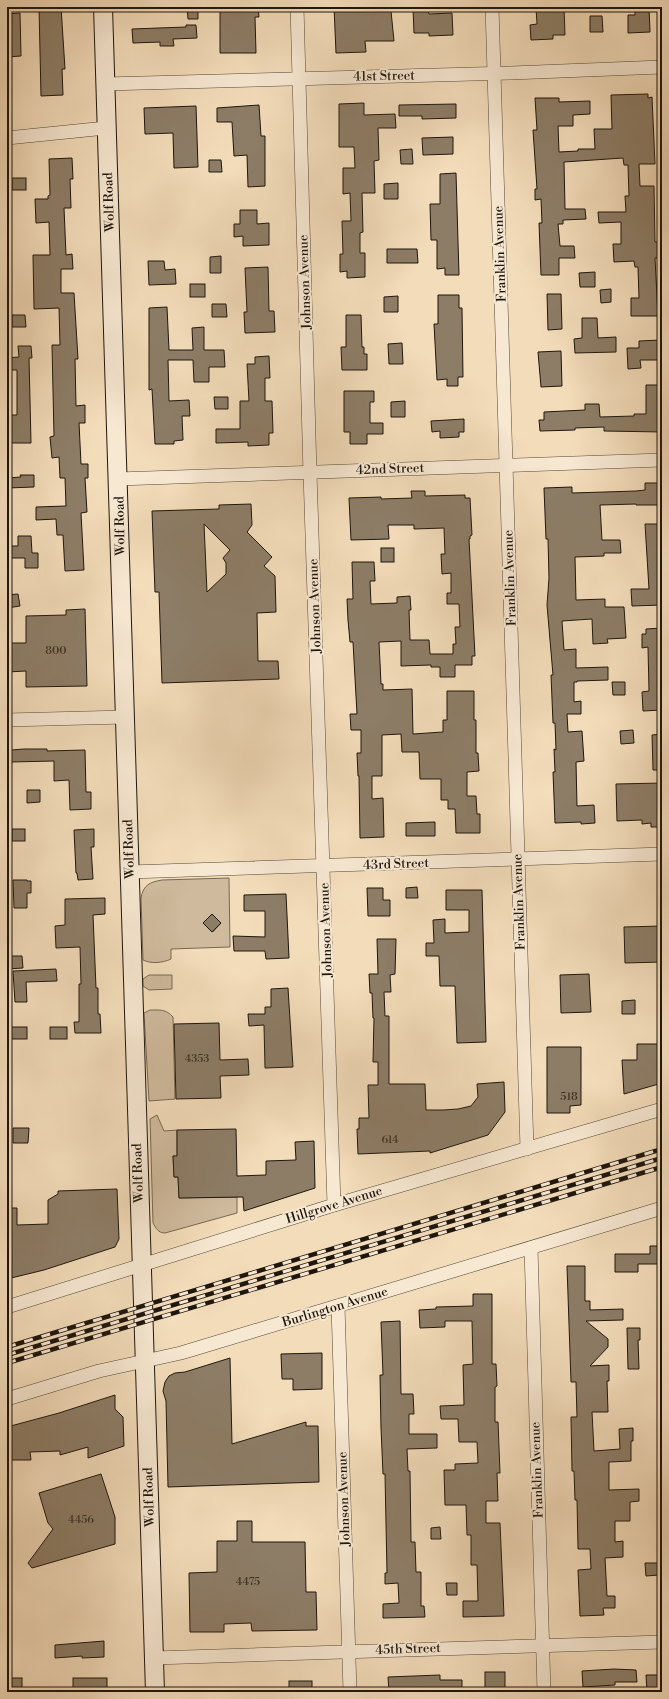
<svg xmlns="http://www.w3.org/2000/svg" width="669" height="1699" font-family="'Libre Bodoni',serif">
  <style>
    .green { fill: #cfba9d; stroke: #776855; fill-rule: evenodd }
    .building { fill: #8d7d67; stroke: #1f160d; fill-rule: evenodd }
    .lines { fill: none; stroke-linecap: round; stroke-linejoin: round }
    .minor-casing { stroke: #544838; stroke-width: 14 }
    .secondary-casing { stroke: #1f160d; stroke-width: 20 }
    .minor { stroke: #f7e8d2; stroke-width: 13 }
    .secondary { stroke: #f7e8d2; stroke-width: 18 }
    .rail-casing { stroke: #1f160d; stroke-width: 4.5 }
    .rail { stroke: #f7e8d2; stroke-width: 3; stroke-dasharray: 9; stroke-linecap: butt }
    .labels { text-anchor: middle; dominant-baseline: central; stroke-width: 4; stroke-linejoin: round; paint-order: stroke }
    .number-label { font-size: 11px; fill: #3a3024 }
    .street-label { font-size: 13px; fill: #1f160d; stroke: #f7e8d2 }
  </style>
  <rect width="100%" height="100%" fill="#f3dcba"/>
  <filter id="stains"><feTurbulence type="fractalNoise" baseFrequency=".005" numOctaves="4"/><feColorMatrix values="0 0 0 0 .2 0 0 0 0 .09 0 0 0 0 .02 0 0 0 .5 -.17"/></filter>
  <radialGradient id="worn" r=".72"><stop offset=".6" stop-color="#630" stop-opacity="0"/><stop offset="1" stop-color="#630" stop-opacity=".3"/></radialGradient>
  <g class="green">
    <path d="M229 878 230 947 171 949V959C163 963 151 964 143 960L141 898C143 885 150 882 162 880ZM212 914 221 923 213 932 203 923Z"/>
    <path d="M149 975H172V989L149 990 143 986V979Z"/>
    <path d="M150 1010C160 1010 166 1009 173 1017L175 1099 149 1101 144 1013Z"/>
    <path d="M157 1115 164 1131 177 1130V1156H173L174 1177H178L179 1198 237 1197V1213L165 1233C158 1233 156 1228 153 1223L150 1119Z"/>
  </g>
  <g class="building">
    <path d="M39 7H61L65 69H62L63 95 41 96Z"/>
    <path d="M187 7H198V19H188Z"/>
    <path d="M220 7H258L259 17H255L256 53H220Z"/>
    <path d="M334 7H362L363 11H391L394 41H365L366 52 336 53Z"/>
    <path d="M536 7H564L565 35H553V39L531 40 530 25 537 24Z"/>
    <path d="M635 7H649L650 32 628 33V15H635Z"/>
    <path d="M413 8H428L429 14 452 13 453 35 429 36V33H414Z"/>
    <path d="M20 13 21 56 7 57V14Z"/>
    <path d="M590 16H602L603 32H590Z"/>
    <path d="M186 25H196L197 38 173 39 174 46H160V42L133 43 132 29 186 27Z"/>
    <path d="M648 94V98L652 97 655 164H639L640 186H654L655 242H658L659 258H655L658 316H631V298H639L638 267H635L634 261 614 262 613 244H621V222L599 223 598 212H626L625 196H629L628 165H624L623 158 564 162 565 209H585L586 219 563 220V224H558L560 246H574L575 258H559V275H541L539 223H542L541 199 535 200V189H537L533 130H537L535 98H559V102L590 101V114L573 115V126H558L559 152 578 151V149H595L594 129H612L611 95Z"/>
    <path d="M364 103V115L395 114 396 128H378L379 160 374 161 375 193H362L363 232 360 233V253H365V277L347 278V271L340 272V254H343L342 221H351L350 193 343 194V168H355L354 147H339V104Z"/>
    <path d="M456 104V118L422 119V116H399V105Z"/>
    <path d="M259 105 261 136H265V186L248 187 247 155 234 156 232 122H217V108Z"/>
    <path d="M196 106 198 167 174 168 173 133 145 134 144 108Z"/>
    <path d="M453 137V154L423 155 422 138Z"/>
    <path d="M412 149 413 164H401L400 150Z"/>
    <path d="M72 158 73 179H70L71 208H64L66 255 72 254 73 269H61V293H74L78 359H75L76 406 85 405V423H79L81 464H88V478H85L87 512 81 513 84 570 65 571 63 535H57L56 519 36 520V507L66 506 65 478H60L59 457 52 458 50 437 54 436 52 345H60L59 308 34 309 33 255H50L49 222 36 223 35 199H48V196L50 195 49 159Z"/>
    <path d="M209 160H221L222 172H209Z"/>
    <path d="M456 173 459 275H445V268L437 269V240H431L430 204H440V174Z"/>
    <rect x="12" y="178" width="14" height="12"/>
    <path d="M398 183V199H384V184Z"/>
    <path d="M240 210H257V224L269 223V245L243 246V236L234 237V224H240Z"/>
    <path d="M387 249H417L418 263H387Z"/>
    <path d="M221 256V273H210V257Z"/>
    <path d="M148 261H164L165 270 175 269 176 284 149 285Z"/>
    <path d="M268 267 269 311H274L275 332 245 333 244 312H247L245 268Z"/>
    <path d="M595 272V287H580L579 273Z"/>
    <rect x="190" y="284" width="15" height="13"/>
    <path d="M611 289V302L601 303 600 290Z"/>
    <path d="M547 294H561L562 329 548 330Z"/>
    <path d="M438 295H459V308H462L463 377H458V386H447V379L437 380 434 324H438Z"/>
    <path d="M398 296V312H384V297Z"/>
    <path d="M212 304H226L227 317H212Z"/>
    <path d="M167 307 169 350H193L192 328 204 327V350H224L225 367H209V382H194L193 360H168L169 401 189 400 190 416H182L183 440 174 441V444H155L152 389 149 390V308Z"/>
    <path d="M12 315H25L26 327H12Z"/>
    <path d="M346 315H361L362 347H364V354H367V370H342L341 347H346Z"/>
    <path d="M582 318H597L598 338 616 337V352L575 353 574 339 582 338Z"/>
    <path d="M661 340V360H640L641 368 628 369 627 348H639V341Z"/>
    <path d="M402 343 403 364H389L388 344Z"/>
    <path d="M18 346H31L32 358H29L31 443H7V415H17V370H7V358L19 357Z"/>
    <path d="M561 351 562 386 541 387 538 352Z"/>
    <path d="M269 356 270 378H265V401H272L273 433H269V445L248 446V442L216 443V429H240V401H249L247 364H255V357Z"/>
    <path d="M646 385H662V432L604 431V427L575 428V430L540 431 539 420H544V412L585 410V404H599L600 417 634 416V414H646Z"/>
    <path d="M344 391H374V402H370V423H383V434H367V444H350V432H344Z"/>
    <path d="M214 397H228V409H215Z"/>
    <path d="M405 401V417H391V402Z"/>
    <path d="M464 419V432H459V437L440 438V431L432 432 431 421Z"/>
    <path d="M20 475H34V487L7 488V478L21 477Z"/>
    <path d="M645 483H659V492H662V505H636V504L600 505 602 540H620L621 553H604V556L575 557 576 600 605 599V607H624L626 638 607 639 608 643 593 644 592 619 562 621 564 650 576 649V668L608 667V680L577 681V682H574V702L581 701V714H567L568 732 582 731 584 761 576 762 577 806 594 805 595 823 581 824V822L555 823 553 772H555L554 749 556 750 555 723H553L551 675H553L547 605 549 578 548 539H546L544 488 572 487V493L636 491 645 490Z"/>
    <path d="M411 491H425V496L465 495V498H470L472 535 470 536V539H469L475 656H472V665H455V677H440V667H431V665L401 666V641L379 642 381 684H383V690L412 689 413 734 443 732V720H447V691H474V720H476V753H478L479 771 467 772V796H476L477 814H480V833H456L455 809H448V800H441V779H420L419 752H402L401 734 382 735V776H372V799L383 798 384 837 360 838 359 776H358L357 753H361V730H351L350 714H357L353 642H350L348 620 347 599H353L352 562H374L375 581H370L371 604 397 603V597L410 596 411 610H409L410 640H429L430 654H453V644H456L455 627H460L459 604H447V593H451V573L442 574 441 554H445L444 528 414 529V525H388L389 539 351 540 349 498 381 497V499L412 498Z"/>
    <path d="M251 504 252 525 247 532 272 557 264 566 275 576 276 612 257 613 258 661H278L279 679 162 683 159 592H155L152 511 219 509V505ZM204 524 230 550 223 558 226 563V574L207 592Z"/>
    <path d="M645 524H662V605L632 606 631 589H649Z"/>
    <path d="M18 536H31L32 553H38V568H25V558H7V546H18Z"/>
    <rect x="381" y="548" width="13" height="14"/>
    <path d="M18 594 20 606 7 608V595Z"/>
    <path d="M85 609 87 686 26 687V671L7 672V643H26V616L66 615V610Z"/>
    <path d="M662 628V710L643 711 642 692 649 691 648 647 642 648V634H646V629Z"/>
    <path d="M612 682H625V695H613Z"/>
    <path d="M633 730 634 743 621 744 620 731Z"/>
    <path d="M662 734V770H653L652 735Z"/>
    <path d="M24 749H47V751L85 750 86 792H91V809L70 810 69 780 54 781V761L11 762V750Z"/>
    <path d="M662 783V827H651V823L642 824V820L617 821 616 784Z"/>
    <path d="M27 790H40V802L27 803Z"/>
    <path d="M435 822V836H406V823Z"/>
    <rect x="12" y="829" width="13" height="12"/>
    <path d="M94 829V847H91L93 879 78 880 77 873H76L74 830Z"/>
    <path d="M13 880H27V881H31V893H27V908H14Z"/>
    <path d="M417 887 418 898H406V888Z"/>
    <path d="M367 888H383V900H390V916H368Z"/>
    <path d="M446 890H482L486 1042 457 1043 455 986H440L439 956H426V943H434L433 920 445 919V933L469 932V910H446Z"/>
    <path d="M286 894 289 958 266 959 265 951H234L233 936 265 937V911H244V895Z"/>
    <path d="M105 898V914L93 915 96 988H98V1014H100L101 1033H75L74 1022H79V984H81L80 947 56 948 55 926 65 925V899Z"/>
    <path d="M212 914 221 923 212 932 203 923Z"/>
    <path d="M662 926V962L625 963 624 927Z"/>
    <path d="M377 939H396L395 974 390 975 391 992H384L385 1016H389V1084H425L426 1110H443L458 1109 471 1106 478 1097 477 1084 504 1082 505 1112 488 1135 430 1153V1151L358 1154 357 1129H359V1118H369L368 1085H378V1062H373L374 1018H373L372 993H370L369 974H378Z"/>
    <path d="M8 956H22L23 968 8 969Z"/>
    <path d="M56 969 57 981 26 982 27 1002H15L13 971Z"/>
    <path d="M589 974 591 1012 561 1013 560 975Z"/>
    <path d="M288 988 293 1067 265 1068 264 1025 249 1026 248 1014H265V1007H271V989Z"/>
    <path d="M635 1000V1014H622V1001Z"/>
    <path d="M219 1023 220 1060 248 1059 249 1075 220 1076 221 1098 176 1099 174 1024Z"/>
    <rect x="10" y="1027" width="17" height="12"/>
    <rect x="50" y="1027" width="17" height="12"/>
    <path d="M637 1044H662V1083L624 1094 622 1060H637Z"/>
    <path d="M547 1047H581V1105L570 1106V1113H547Z"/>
    <path d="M13 1128H29L28 1143H13Z"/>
    <path d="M236 1129 237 1176 266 1175V1161L296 1160 295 1142 314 1141 315 1188 244 1211 243 1197 179 1198 178 1177H174L173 1156H177V1130Z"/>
    <path d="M117 1189 119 1239 115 1247 44 1270 7 1279V1208H17V1225L48 1224V1200L58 1194V1191Z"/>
    <path d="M650 1246H662V1264H638V1272H615V1254H650Z"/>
    <path d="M567 1266H585V1301H590V1310L623 1309V1320L586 1321 608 1339V1347L590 1366 609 1365V1381H607L608 1412H592L594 1451 620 1449 619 1429 633 1428V1441H631V1461L609 1462V1490L639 1489V1501L630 1502V1521H615V1542L623 1541V1557L605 1558 607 1596H615V1608H603L604 1615 580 1616 578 1570 591 1569 590 1549H578L577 1500H575L574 1471H572L571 1417H577L576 1382H571Z"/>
    <path d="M473 1294H492V1364H496L497 1386 495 1387V1422H498L500 1473H497L498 1501H486V1523H500L504 1616 463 1617V1601H478L477 1565H471V1535H467L466 1505H445L444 1470H455V1464L478 1463 477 1442H459L458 1419H441L440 1406 464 1405 463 1365 473 1364 472 1321H445V1327L420 1328 419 1310 436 1309V1307L473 1306Z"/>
    <path d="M400 1321 401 1394H413L414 1414H409V1434H437V1448L407 1449 408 1471H410L411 1542H415L416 1572H421V1606H424L425 1617 383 1618V1604L399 1603 398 1583 385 1584V1573H387L385 1474H383L381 1428 380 1375H383L381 1322Z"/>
    <path d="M627 1328H640V1340H638L639 1369H628Z"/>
    <path d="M322 1353V1389L293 1390V1379H282L281 1354Z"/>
    <path d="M230 1358 232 1444 306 1422V1426H318L319 1482 168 1487 166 1401 163 1391 165 1382 169 1376 175 1373 185 1372Z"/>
    <path d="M115 1395V1409L123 1417 124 1446 88 1458V1447L60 1455V1451L30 1452 31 1460H10V1457H7V1427L59 1413Z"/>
    <path d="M101 1474 115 1517V1544L32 1568 28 1563 53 1529 48 1523 39 1493Z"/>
    <path d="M237 1521H252V1542H305L306 1592H316L317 1630 252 1631 251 1623 224 1624V1632H190L189 1573 217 1572V1541H237Z"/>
    <path d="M440 1527 441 1539H431V1528Z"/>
    <path d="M645 1563H658L659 1575 646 1576Z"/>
    <path d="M446 1583H457V1595H447Z"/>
    <path d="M104 1641V1657L82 1658V1656L55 1658V1645Z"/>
    <path d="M614 1669 636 1670 637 1682H615V1685L583 1687 582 1671Z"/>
    <rect x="485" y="1672" width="20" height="17"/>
    <path d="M440 1675V1680H462V1692H389L388 1677Z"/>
    <path d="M646 1675H662V1692H647Z"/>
    <rect x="7" y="1678" width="15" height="14"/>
    <rect x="73" y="1678" width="34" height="14"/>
    <rect x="289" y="1681" width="23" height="11"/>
  </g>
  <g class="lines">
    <defs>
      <g id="minor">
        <path d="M297 7 310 473 334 1205"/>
        <path d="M492 7 527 1149"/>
        <path d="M105 84 511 73 662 67"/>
        <path d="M7 138 106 128"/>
        <path d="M118 479 662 460"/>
        <path d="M7 720 125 717"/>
        <path d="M130 872 662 854"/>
        <path d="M531 1248 544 1692"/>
        <path d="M338 1306 350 1692"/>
        <path d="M7 1307 334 1205 662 1109"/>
        <path d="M7 1399 99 1371 181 1353 662 1208"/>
        <path d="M154 1658 662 1642"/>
      </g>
      <path id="secondary" d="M103 7 155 1692"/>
    </defs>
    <use href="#minor" class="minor-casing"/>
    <use href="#secondary" class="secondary-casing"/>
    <use href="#minor" class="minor"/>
    <use href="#secondary" class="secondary"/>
    <defs>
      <g id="rail">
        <path d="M7 1347 662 1149"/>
        <path d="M7 1355 662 1158"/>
        <path d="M7 1363 662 1167"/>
      </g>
    </defs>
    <use href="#rail" class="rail-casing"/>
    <use href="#rail" class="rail"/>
  </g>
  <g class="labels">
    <g class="number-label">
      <text x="56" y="651">800</text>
      <text x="197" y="1059">4353</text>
      <text x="569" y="1097">518</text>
      <text x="390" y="1140">614</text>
      <text x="81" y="1520">4456</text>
      <text x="248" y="1582">4475</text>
    </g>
    <g class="street-label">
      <text transform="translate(384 76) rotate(-1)">41st Street</text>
      <text transform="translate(109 202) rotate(-92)">Wolf Road</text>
      <text transform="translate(500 254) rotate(-92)">Franklin Avenue</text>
      <text transform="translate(305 282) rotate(-92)">Johnson Avenue</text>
      <text transform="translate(390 469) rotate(-2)">42nd Street</text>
      <text transform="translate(120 526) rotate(-91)">Wolf Road</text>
      <text transform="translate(510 578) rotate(-92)">Franklin Avenue</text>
      <text transform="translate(315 606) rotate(-92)">Johnson Avenue</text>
      <text transform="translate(129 849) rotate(-92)">Wolf Road</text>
      <text transform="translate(396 864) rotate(-2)">43rd Street</text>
      <text transform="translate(519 902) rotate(-92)">Franklin Avenue</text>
      <text transform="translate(326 930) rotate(-92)">Johnson Avenue</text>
      <text transform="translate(138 1173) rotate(-92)">Wolf Road</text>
      <text transform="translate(334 1205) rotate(-17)">Hillgrove Avenue</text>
      <text transform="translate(335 1307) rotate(-17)">Burlington Avenue</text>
      <text transform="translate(537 1470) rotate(-92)">Franklin Avenue</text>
      <text transform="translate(149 1497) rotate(-92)">Wolf Road</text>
      <text transform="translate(344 1499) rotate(-92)">Johnson Avenue</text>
      <text transform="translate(408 1649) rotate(-2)">45th Street</text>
    </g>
  </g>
  <rect width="669" height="1699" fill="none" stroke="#f3dcba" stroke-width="24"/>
  <rect x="8" y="8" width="653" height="1683" fill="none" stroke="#1f160d" stroke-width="2"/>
  <rect x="12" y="12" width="645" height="1675" fill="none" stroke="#1f160d"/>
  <rect width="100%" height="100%" filter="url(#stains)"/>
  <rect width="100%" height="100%" fill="url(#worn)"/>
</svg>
